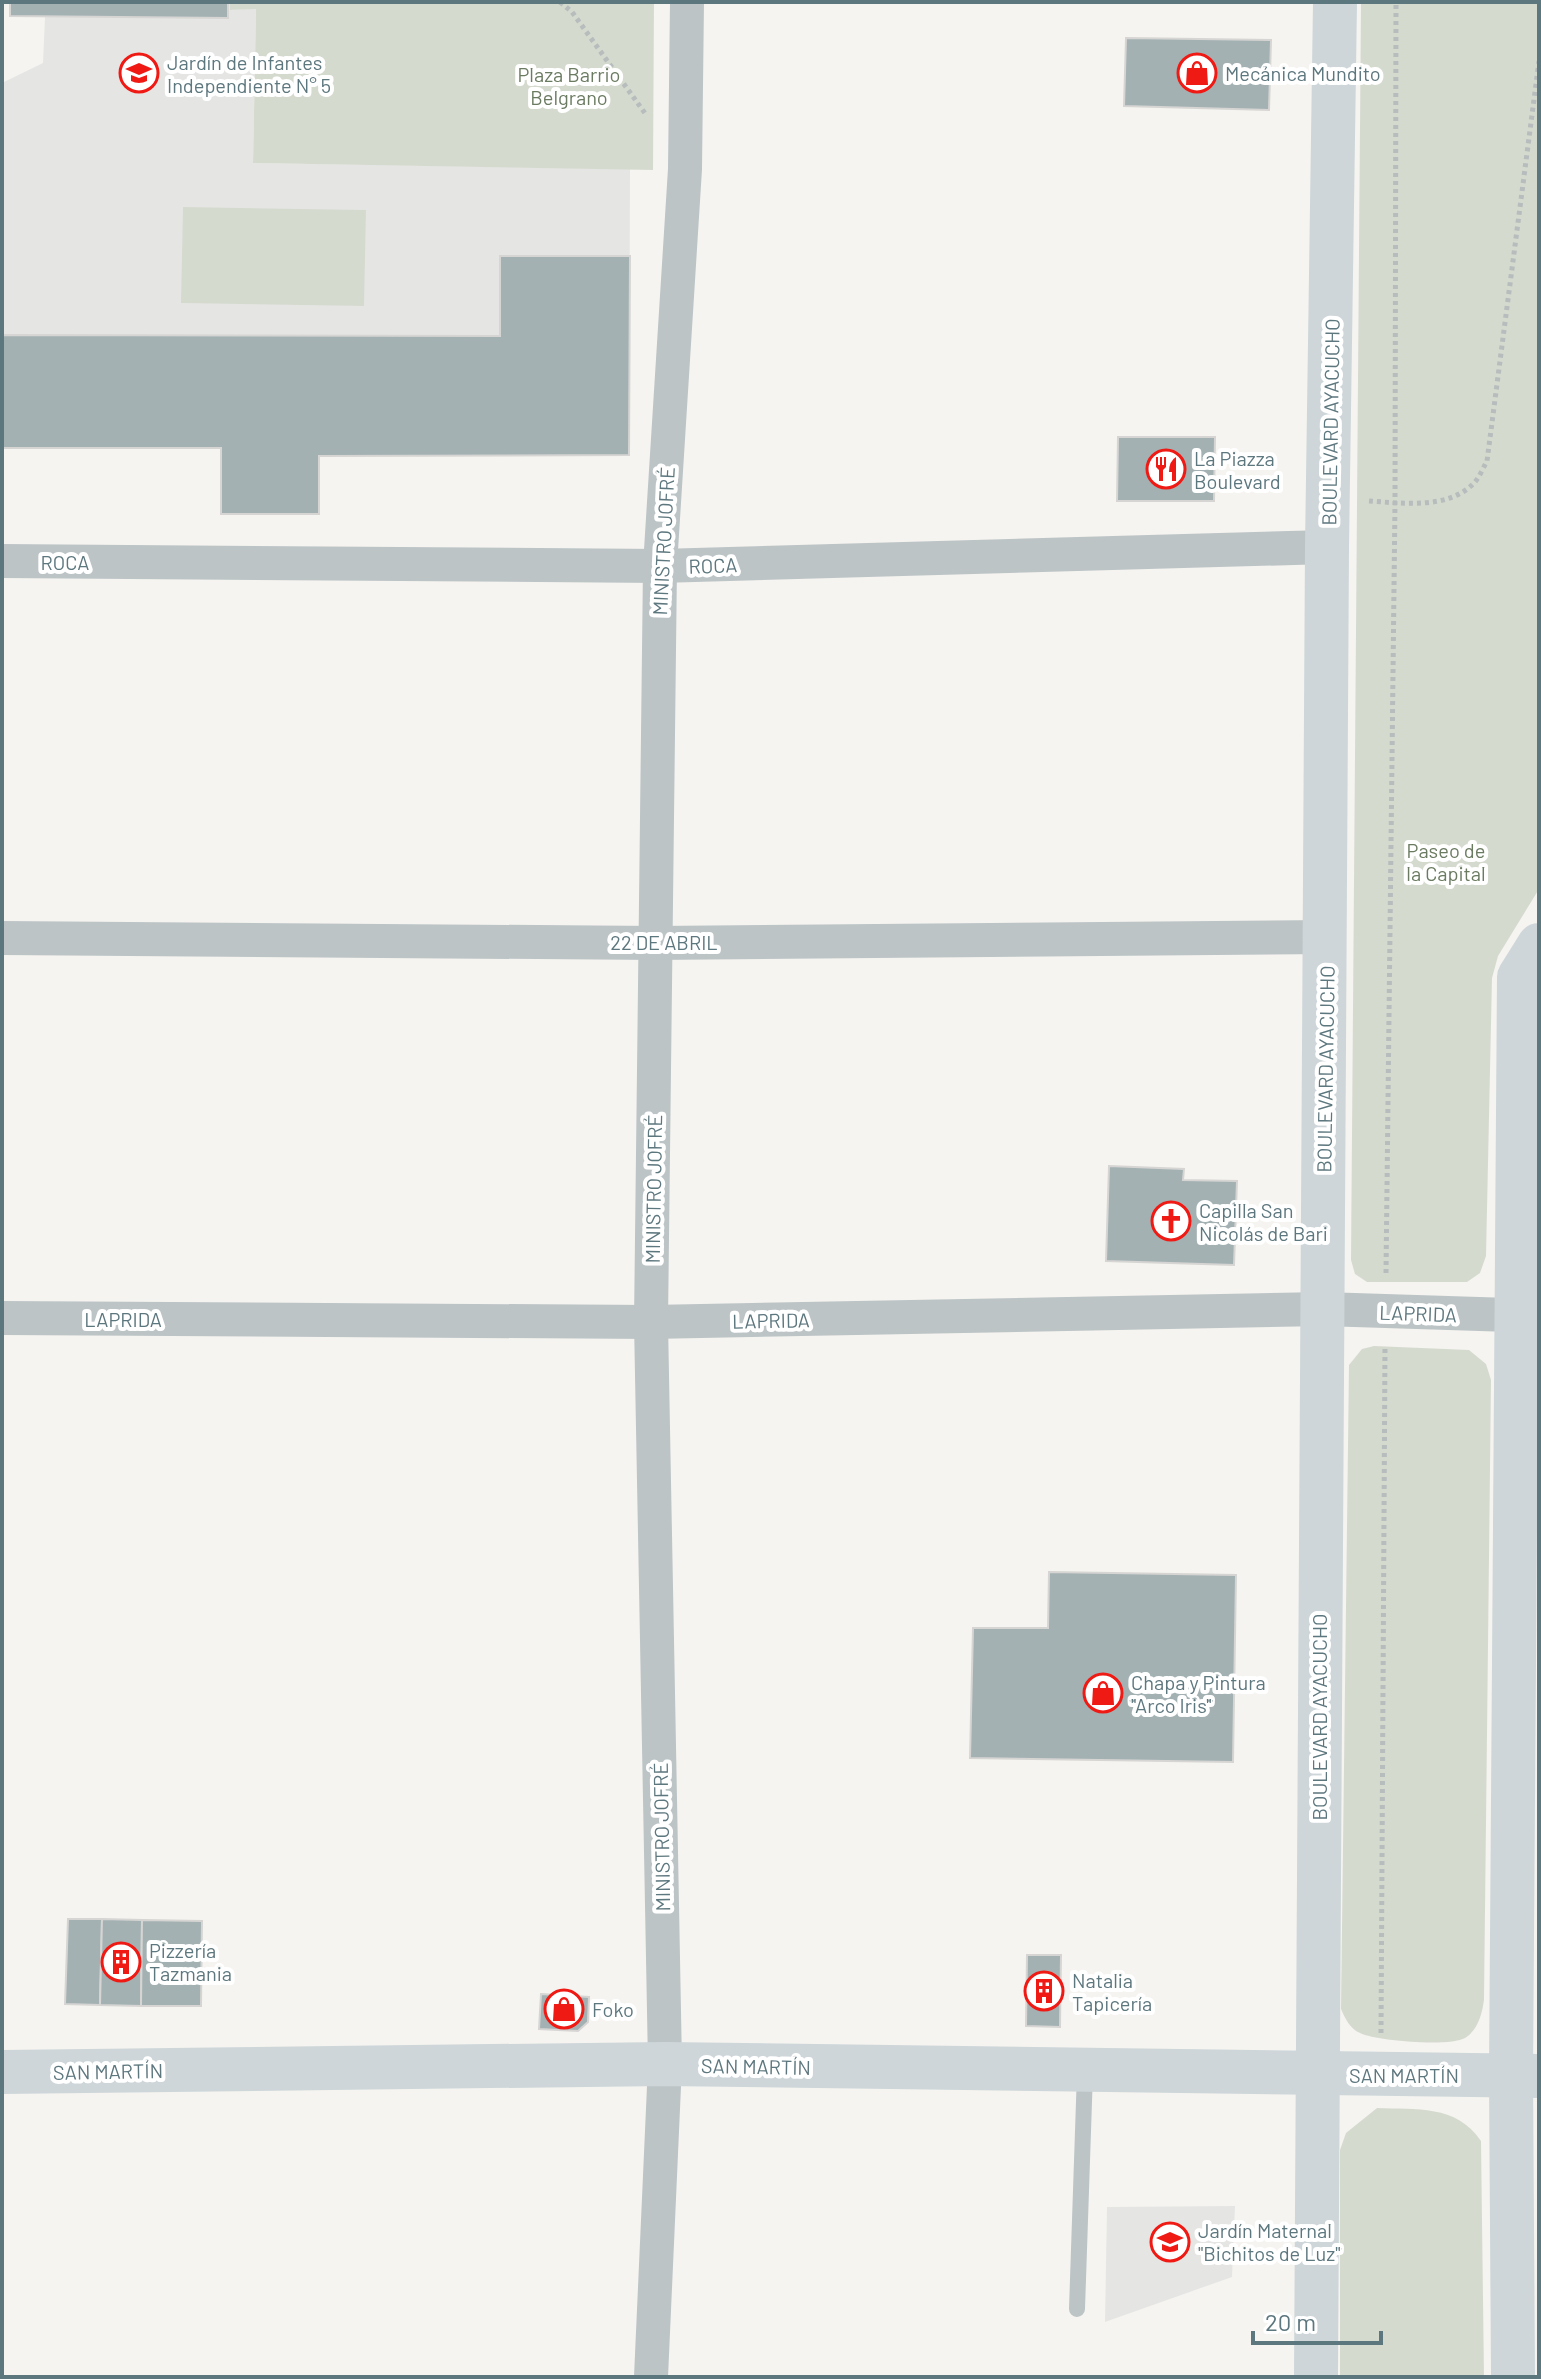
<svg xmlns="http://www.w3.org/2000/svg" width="1541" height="2379" font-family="Barlow,sans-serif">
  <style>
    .built { fill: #e5e6e4 }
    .green { fill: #d5dacf }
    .building { fill: #a3b1b3; stroke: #d6d5d3; stroke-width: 2 }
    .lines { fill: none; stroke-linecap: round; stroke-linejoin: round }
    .path { stroke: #b7bcbd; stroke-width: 5; stroke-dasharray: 4 4; stroke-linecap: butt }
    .lane { stroke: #bdc4c6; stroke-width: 16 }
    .street { stroke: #bdc4c6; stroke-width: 34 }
    .secondary { stroke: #ced6d9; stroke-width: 44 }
    .labels { text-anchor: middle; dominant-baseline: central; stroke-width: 8; stroke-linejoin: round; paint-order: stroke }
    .poi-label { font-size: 20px; fill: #5d777e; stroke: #fff; text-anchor: start }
    .park-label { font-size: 20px; fill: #6b7b61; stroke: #fff }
    .street-label { font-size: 20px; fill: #5d777e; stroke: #fff }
  </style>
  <rect width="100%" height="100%" fill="#f5f4f0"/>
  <g class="built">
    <path d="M10 2H230L231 10 256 8 253 163 630 169 629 455 319 456V514H221L220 448H2V83L43 63 45 17 10 16Z"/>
    <path d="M1235 2206 1232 2277 1105 2322 1107 2207Z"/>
  </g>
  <g class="green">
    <path d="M230 2H654L653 170 253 163 256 9 230 10Z"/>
    <path d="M1361 2H1539V889L1498 956 1492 978 1486 1256 1480 1273 1467 1282H1367L1355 1274 1351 1260Z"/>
    <path d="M183 207 366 210 364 306 181 303Z"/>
    <path d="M1374 1346 1469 1350 1486 1364 1491 1380 1484 2000C1482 2014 1478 2030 1465 2038 1450 2047 1376 2041 1360 2033 1350 2029 1345 2018 1341 2009L1349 1365 1362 1349Z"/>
    <path d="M1377 2108C1416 2110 1456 2104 1481 2141L1484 2377H1340V2150L1346 2133Z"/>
  </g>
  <g class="building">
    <path d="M10 2H228V18L10 16Z"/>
    <path d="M1126 38 1271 40 1269 110 1124 106Z"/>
    <path d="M500 256H630L629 455 319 456V514H221V448H2L3 335 500 336Z"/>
    <path d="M1118 437H1215L1214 501H1117Z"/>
    <path d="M1109 1166 1184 1169 1183 1180 1237 1181 1234 1265 1106 1261Z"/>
    <path d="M1049 1572 1236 1575 1233 1762 970 1758 973 1628H1048Z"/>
    <path d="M68 1919H102L100 2005 65 2004Z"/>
    <path d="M102 1919 142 1920 141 2006 100 2005Z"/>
    <path d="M142 1920 202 1921 201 2006H141Z"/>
    <path d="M1027 1955H1061L1060 2027 1026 2026Z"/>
    <path d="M541 1994 589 1997 588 2022 578 2031 539 2029Z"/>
  </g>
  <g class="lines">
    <g class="path">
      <path d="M560 2 572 12 647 116"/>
      <path d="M1369 501C1402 503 1448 510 1474 483 1479 478 1483 468 1487 461L1539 61"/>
      <path d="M1386 1273 1395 502 1396 2"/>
      <path d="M1381 2033 1385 1347"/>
    </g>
    <path class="lane" d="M1077 2309 1085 2072"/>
    <g class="street">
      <path d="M2 561 660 566 1327 547"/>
      <path d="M2 938 656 943 1326 937"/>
      <path d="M2 1318 651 1322 1323 1309 1539 1316"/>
      <path d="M651 2377 665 2064 651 1322 660 566 685 169 687 2"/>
    </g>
    <g class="secondary">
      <path d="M2 2072 665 2064 1539 2076"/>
      <path d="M1316 2377 1327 547 1335 2"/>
      <path d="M1513 2377 1511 2075 1519 977 1539 945"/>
    </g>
  </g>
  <defs>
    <symbol id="school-ring" viewBox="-11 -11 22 22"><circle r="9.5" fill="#fff" stroke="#f01a15" stroke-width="1.5"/><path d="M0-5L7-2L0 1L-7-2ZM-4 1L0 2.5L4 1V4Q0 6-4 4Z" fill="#f01a15"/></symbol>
    <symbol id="shop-ring" viewBox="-11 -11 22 22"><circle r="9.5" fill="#fff" stroke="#f01a15" stroke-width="1.5"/><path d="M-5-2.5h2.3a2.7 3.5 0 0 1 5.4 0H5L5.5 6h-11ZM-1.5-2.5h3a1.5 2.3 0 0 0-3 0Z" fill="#f01a15"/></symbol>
    <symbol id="restaurant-ring" viewBox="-11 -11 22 22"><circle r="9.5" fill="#fff" stroke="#f01a15" stroke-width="1.5"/><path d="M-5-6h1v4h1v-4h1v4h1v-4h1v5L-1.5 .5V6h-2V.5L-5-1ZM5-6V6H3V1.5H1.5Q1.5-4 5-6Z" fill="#f01a15"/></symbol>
    <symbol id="church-ring" viewBox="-11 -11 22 22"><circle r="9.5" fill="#fff" stroke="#f01a15" stroke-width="1.5"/><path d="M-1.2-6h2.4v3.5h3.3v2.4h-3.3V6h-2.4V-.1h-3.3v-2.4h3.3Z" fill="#f01a15"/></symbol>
    <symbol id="building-ring" viewBox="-11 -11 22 22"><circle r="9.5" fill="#fff" stroke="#f01a15" stroke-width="1.5"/><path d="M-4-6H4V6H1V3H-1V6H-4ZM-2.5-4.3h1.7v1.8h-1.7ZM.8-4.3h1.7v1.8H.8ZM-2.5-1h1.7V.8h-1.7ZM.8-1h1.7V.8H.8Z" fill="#f01a15"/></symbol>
  </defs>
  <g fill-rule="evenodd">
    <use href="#school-ring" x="117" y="51" width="44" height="44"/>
    <use href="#shop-ring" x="1175" y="51" width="44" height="44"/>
    <use href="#restaurant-ring" x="1144" y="447" width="44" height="44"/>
    <use href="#church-ring" x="1149" y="1199" width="44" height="44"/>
    <use href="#shop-ring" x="1081" y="1671" width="44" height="44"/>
    <use href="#building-ring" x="99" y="1940" width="44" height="44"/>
    <use href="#building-ring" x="1022" y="1969" width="44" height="44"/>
    <use href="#shop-ring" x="542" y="1987" width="44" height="44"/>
    <use href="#school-ring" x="1148" y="2220" width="44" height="44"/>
  </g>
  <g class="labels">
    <g class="poi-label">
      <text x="167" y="62">Jardín de Infantes<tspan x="167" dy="23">Independiente N° 5</tspan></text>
      <text x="1225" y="73">Mecánica Mundito</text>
      <text x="1194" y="458">La Piazza<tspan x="1194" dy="23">Boulevard</tspan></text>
      <text x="1199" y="1210">Capilla San<tspan x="1199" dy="23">Nicolás de Bari</tspan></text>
      <text x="1131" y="1682">Chapa y Pintura<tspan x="1131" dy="23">"Arco Iris"</tspan></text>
      <text x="149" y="1950">Pizzería<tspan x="149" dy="23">Tazmania</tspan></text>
      <text x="1072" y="1980">Natalia<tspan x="1072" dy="23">Tapicería</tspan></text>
      <text x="592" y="2009">Foko</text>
      <text x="1198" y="2230">Jardín Maternal<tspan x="1198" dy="23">"Bichitos de Luz"</tspan></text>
    </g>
    <g class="park-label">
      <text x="569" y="74">Plaza Barrio<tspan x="569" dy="23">Belgrano</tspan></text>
      <text x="1446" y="850">Paseo de<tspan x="1446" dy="23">la Capital</tspan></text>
    </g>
    <g class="street-label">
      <text transform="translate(1330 422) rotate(-89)">BOULEVARD AYACUCHO</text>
      <text transform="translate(663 541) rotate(-87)">MINISTRO JOFRÉ</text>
      <text x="65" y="562">ROCA</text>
      <text transform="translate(713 565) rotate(-2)">ROCA</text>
      <text x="664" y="942">22 DE ABRIL</text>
      <text transform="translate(1325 1069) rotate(-89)">BOULEVARD AYACUCHO</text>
      <text transform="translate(653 1189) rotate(-89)">MINISTRO JOFRÉ</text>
      <text transform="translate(1418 1313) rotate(2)">LAPRIDA</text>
      <text x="123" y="1319">LAPRIDA</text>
      <text transform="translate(771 1320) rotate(-1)">LAPRIDA</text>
      <text transform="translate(1319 1717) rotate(-90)">BOULEVARD AYACUCHO</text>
      <text transform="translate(661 1837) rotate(-91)">MINISTRO JOFRÉ</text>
      <text transform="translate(756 2066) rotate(1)">SAN MARTÍN</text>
      <text transform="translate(108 2071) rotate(-1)">SAN MARTÍN</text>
      <text x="1404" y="2075">SAN MARTÍN</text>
    </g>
  </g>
  <rect width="1541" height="2379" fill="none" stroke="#5d777e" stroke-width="8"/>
  <path d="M1253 2331v12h128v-12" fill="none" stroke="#5d777e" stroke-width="4"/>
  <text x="1265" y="2331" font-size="24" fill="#5d777e" stroke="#ffffff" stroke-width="6" paint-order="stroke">20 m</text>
</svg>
